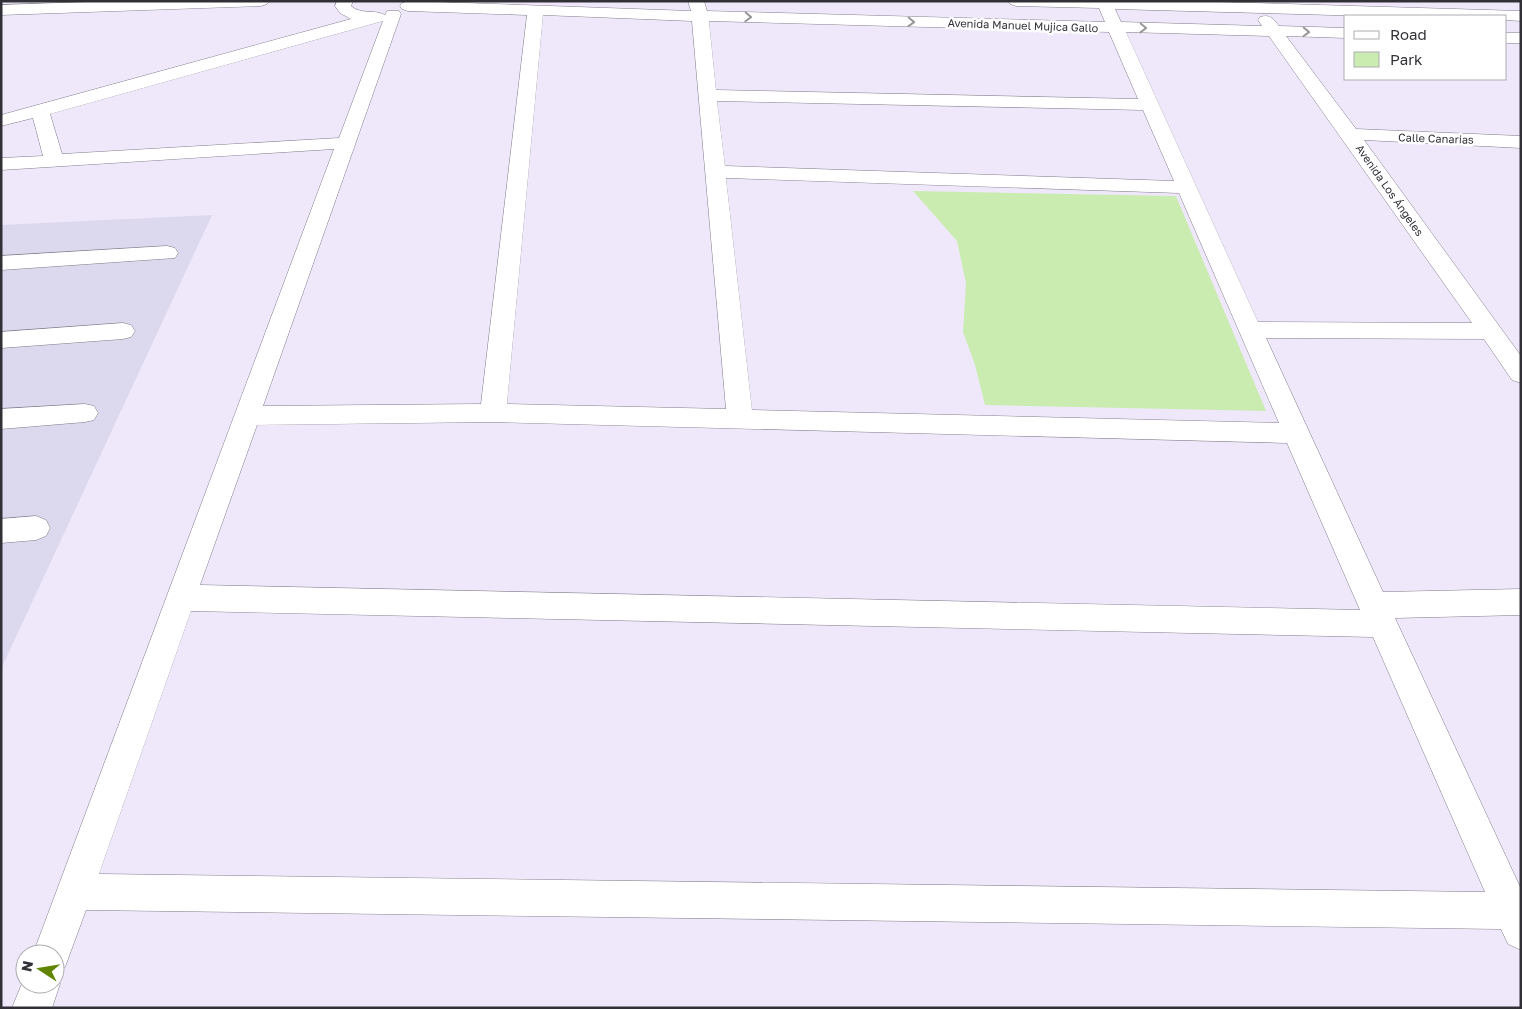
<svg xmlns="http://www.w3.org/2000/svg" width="1522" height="1009" font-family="'Golos Text',sans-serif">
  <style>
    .industrial { fill: #dcd8ed }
    .green { fill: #caecb0 }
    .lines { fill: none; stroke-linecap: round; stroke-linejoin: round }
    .minor-casing { stroke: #807b8b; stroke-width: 1 }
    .minor { fill: #fff; fill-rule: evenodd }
    .oneway { stroke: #98989b }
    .labels { text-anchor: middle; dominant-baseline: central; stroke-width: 5; stroke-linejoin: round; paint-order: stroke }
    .far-street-label { font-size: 11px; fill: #323037; stroke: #fff }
  </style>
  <rect width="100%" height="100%" fill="#efe8fb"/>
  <path class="industrial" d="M212 215 1 669V225Z"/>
  <path class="green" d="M913 191 1176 196 1266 411 985 405 975 365 963 332 966 283 957 241Z"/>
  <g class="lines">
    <defs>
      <g id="minor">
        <path d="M117 1H269L267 4 261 6 1 15V5Z"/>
        <path d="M337 1H353L351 6C361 15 374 9 385 15L387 11H399L401 14 263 406 481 404 527 15 408 11 402 9 400 6 402 3 408 1 691 11 688 1H704L707 11 1105 22 1099 8 1016 6 1010 4 1008 1H1184L1521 11V21L1506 20V16H1369L1115 9 1121 22 1262 26 1258 20 1260 17C1271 14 1273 19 1279 26L1346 28V38L1286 36 1356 129 1521 136V148L1364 140 1521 356V383L1512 380 1484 339 1266 338 1383 592 1521 589V615L1395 618 1521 889V950L1508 944 1501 929 86 910 65 967 55 972 60 984 52 1008H12L25 976V984H55V954H33L334 149 1 170V158L43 156 33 118 1 126V115L351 19 340 13 335 6ZM543 15 692 21 726 409 507 404ZM383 21 339 138 62 154 50 114ZM709 21 1109 32 1138 99 716 90ZM1126 32 1269 36 1472 323 1258 322ZM717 101 1143 110 1174 181 725 166ZM726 178 1179 193 1279 423 752 410ZM493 422 1287 443 1360 610 200 585 257 425ZM191 611 1373 637 1485 892 99 874Z"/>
        <rect x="1506" y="33" width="15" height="10"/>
        <path d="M167 246 175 248 178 253 175 258 1 270V256Z"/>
        <path d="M123 323 131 325 135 331 131 337 123 339 1 348V332Z"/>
        <path d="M85 404 94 406 98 413 94 420 85 422 1 429V409Z"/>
        <path d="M36 516 46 520 50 528 46 536 36 540 1 543V519Z"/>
      </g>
    </defs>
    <use href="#minor" class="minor-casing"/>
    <use href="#minor" class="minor"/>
  </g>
  <defs><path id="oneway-chevron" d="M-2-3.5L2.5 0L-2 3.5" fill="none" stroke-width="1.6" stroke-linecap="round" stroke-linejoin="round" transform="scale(1.25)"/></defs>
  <g class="oneway">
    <use href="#oneway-chevron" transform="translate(748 17) rotate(2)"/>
    <use href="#oneway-chevron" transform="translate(911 22) rotate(2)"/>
    <use href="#oneway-chevron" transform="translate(1143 28) rotate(1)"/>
    <use href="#oneway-chevron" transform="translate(1306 32) rotate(2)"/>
  </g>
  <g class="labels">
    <g class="far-street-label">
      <text transform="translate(1023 25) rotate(2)">Avenida Manuel Mujica Gallo</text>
      <text transform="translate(1436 138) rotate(2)">Calle Canarias</text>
      <text transform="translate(1390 190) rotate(55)">Avenida Los Ángeles</text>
    </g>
  </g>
  <rect width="1522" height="1009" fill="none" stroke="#323037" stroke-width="5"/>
  <rect x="1344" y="15" width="162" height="65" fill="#ffffff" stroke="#adacaf"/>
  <rect x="1354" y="31" width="25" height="8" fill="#ffffff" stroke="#adacaf"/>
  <text x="1390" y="40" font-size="15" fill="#323037">Road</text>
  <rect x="1354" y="52" width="25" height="15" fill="#caecb0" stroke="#adacaf"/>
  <text x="1390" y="65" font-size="15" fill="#323037">Park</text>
  <g transform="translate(40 969) rotate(282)"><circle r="24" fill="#ffffff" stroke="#adacaf"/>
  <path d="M0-4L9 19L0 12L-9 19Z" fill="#628501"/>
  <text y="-8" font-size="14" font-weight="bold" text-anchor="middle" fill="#323037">N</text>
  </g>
</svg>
